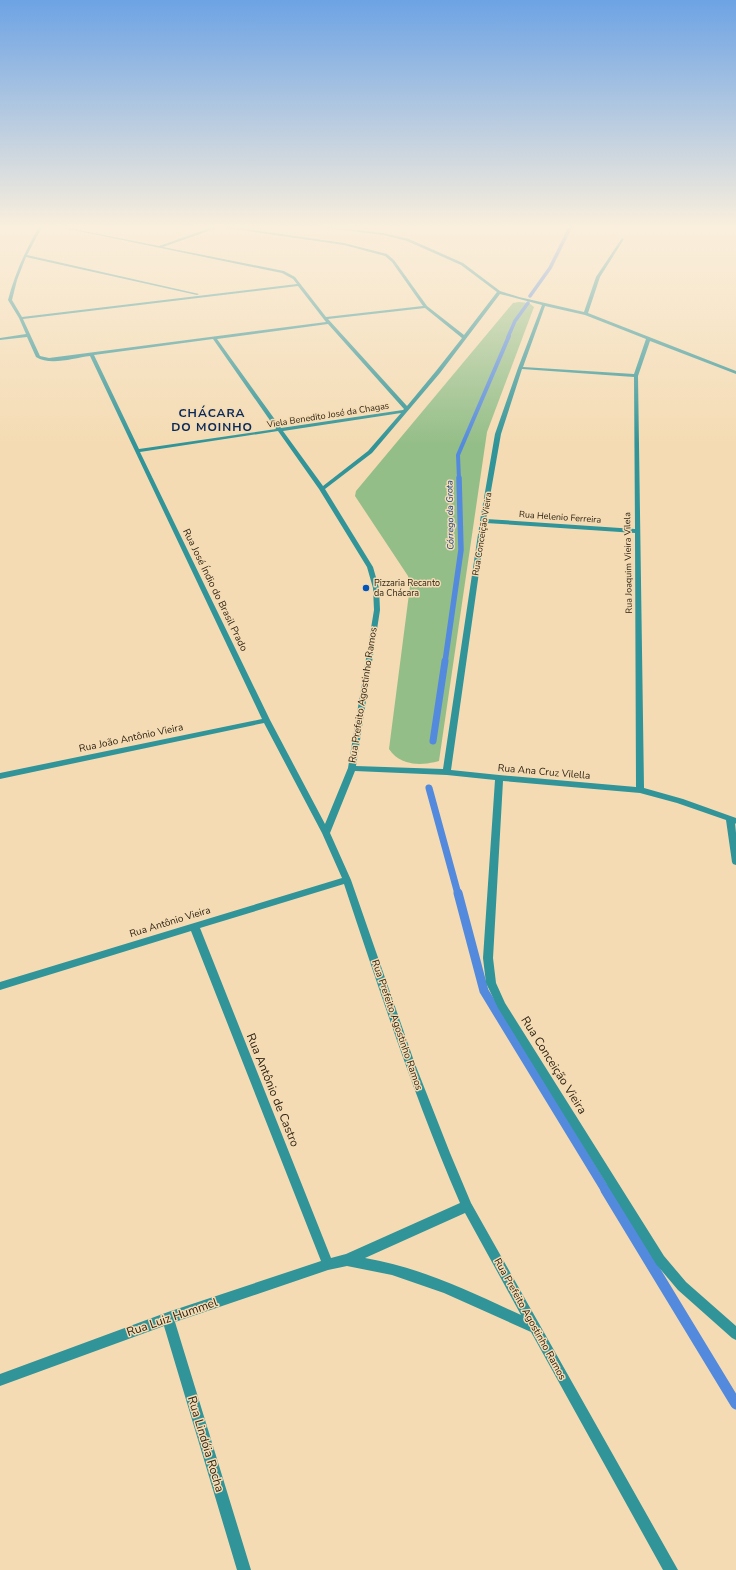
<svg xmlns="http://www.w3.org/2000/svg" width="736" height="1570" font-family="'Nunito Sans',sans-serif">
  <style>
    .green { fill: #94be88 }
    .lines { fill: none; stroke-linecap: round; stroke-linejoin: round }
    .stream-far5 { stroke: #548add; stroke-width: 3.5 }
    .stream-far4 { stroke: #548add; stroke-width: 4 }
    .stream-far3 { stroke: #548add; stroke-width: 5.5 }
    .stream-far2 { stroke: #548add; stroke-width: 7 }
    .stream-far1 { stroke: #548add; stroke-width: 9 }
    .stream { stroke: #548add; stroke-width: 11 }
    .street { fill: #309498; fill-rule: evenodd }
    .poi-dot { fill: #0254bd; stroke: #f4dbb3; stroke-width: 1.5 }
    .labels { text-anchor: middle; dominant-baseline: central; stroke-width: 3; stroke-linejoin: round; paint-order: stroke }
    .far-street-label { font-size: 9px; fill: #2e2415; stroke: #f4dbb3 }
    .far-water-label { font-size: 9px; font-style: italic; fill: #083d87; stroke: #f4dbb3 }
    .far-poi-label { font-size: 9px; fill: #2e2415; stroke: #f4dbb3; text-anchor: start }
    .street-label { font-size: 10px; fill: #2e2415; stroke: #f4dbb3 }
    .far-district-label { font-size: 12px; font-weight: bold; letter-spacing: 1px; fill: #06285b; stroke: #f4dbb3 }
    .near-street-label { font-size: 12px; fill: #2e2415; stroke: #f4dbb3 }
  </style>
  <rect width="100%" height="100%" fill="#f4dbb3"/>
  <path class="green" d="M519 302 529 303 534 307 487 432 439 761C421 766 400 766 389 749L410 586 408 576 355 496 356 491 513 303Z"/>
  <g class="lines">
    <g class="stream-far5">
      <path d="M530 296 550 268 569 230 575 225"/>
      <path d="M508 337 515 321 528 303"/>
    </g>
    <path class="stream-far4" d="M459 479 458 455 509 336"/>
    <path class="stream-far3" d="M445 662 461 550 459 478"/>
    <g class="stream-far2">
      <path d="M433 741 445 661"/>
      <path d="M429 788 458 894"/>
    </g>
    <path class="stream-far1" d="M458 893 484 991 606 1191"/>
    <path class="stream" d="M606 1190 736 1404"/>
    <path class="street" d="M40 225H43L27 255 199 294 197 295 26 257 17 280 12 300 22 317 297 284 293 279 282 273 49 225H54L159 246 216 226 213 225H218L344 243 387 254 394 260 427 306 464 335 497 292 461 265 407 241 383 235 312 226 311 225 383 233 409 239 463 263 500 291 519 297 584 312 596 277 622 238 624 239 600 277 588 313 736 371V374L650 341 638 376 644 788 683 799 736 818V824L735 823 736 833V865L733 864 732 862 726 820 677 803 640 793 503 781 493 958 496 983 505 1003 664 1256 686 1282 736 1326V1340L732 1338 678 1290 656 1264 498 1008 486 983 483 958 495 780 447 775 355 771 330 833 351 880 415 1064 450 1153 471 1203 678 1570H663L531 1332 444 1293 392 1275 347 1266 328 1270 175 1322 251 1570H237L164 1326 0 1386V1374L168 1312 321 1261 191 931 0 990V982L342 878 322 833 264 723 0 779V773L262 719 90 356C74 358 50 366 36 357L27 337 0 340V338L26 334 19 318 8 300C15 273 26 249 40 225ZM220 227 344 245 385 256 392 262 423 306 326 317 295 277 284 271 163 247ZM298 286 326 322 49 358 40 356 23 319ZM500 294 542 305 518 368 495 434 480 521 443 769 356 766 380 610 379 588 373 567 325 489 372 453 440 373ZM545 306 585 315 646 339 634 374 523 367ZM425 308 462 338 436 371 407 406 328 319ZM328 324 404 409 403 410 281 428 217 339ZM213 339 276 429 139 449 94 355ZM522 369 634 377 635 529 486 519 501 434ZM401 413 368 451 323 486 283 431ZM278 431 319 489 367 567 373 588 374 610 348 768 325 824 270 720 140 452ZM486 523 635 533 636 787 499 775 451 770ZM344 884C380 992 415 1099 460 1203L346 1254 331 1258 200 928ZM465 1213 521 1315C471 1292 420 1267 365 1258Z"/>
  </g>
  <linearGradient id="sky" x2="0" y2="1"><stop stop-color="#6da3e4"/><stop offset="0.51" stop-color="#faefdd"/><stop offset="1" stop-color="#faefdd" stop-opacity="0"/></linearGradient>
  <rect width="736" height="444" fill="url(#sky)"/>
  <circle class="poi-dot" cx="366" cy="588" r="4"/>
  <g class="labels">
    <g class="far-street-label">
      <text transform="translate(328 415) rotate(-9)">Viela Benedito José da Chagas</text>
      <text transform="translate(560 517) rotate(4)">Rua Helenio Ferreira</text>
      <text transform="translate(482 534) rotate(-81)">Rua Conceição Vieira</text>
      <text transform="translate(628 563) rotate(-91)">Rua Joaquim Vieira Vilela</text>
    </g>
    <g class="far-water-label">
      <text transform="translate(450 515) rotate(-91)">Córrego da Grota</text>
    </g>
    <g class="far-poi-label">
      <text x="374" y="583">Pizzaria Recanto<tspan x="374" dy="10">da Chácara</tspan></text>
    </g>
    <g class="street-label">
      <text transform="translate(215 590) rotate(64)">Rua José Índio do Brasil Prado</text>
      <text transform="translate(363 695) rotate(-81)">Rua Prefeito Agostinho Ramos</text>
      <text transform="translate(131 738) rotate(-12)">Rua João Antônio Vieira</text>
      <text transform="translate(544 772) rotate(5)">Rua Ana Cruz Vilella</text>
      <text transform="translate(170 922) rotate(-17)">Rua Antônio Vieira</text>
      <text transform="translate(397 1025) rotate(71)">Rua Prefeito Agostinho Ramos</text>
      <text transform="translate(530 1319) rotate(61)">Rua Prefeito Agostinho Ramos</text>
    </g>
    <g class="far-district-label">
      <text x="212" y="413">CHÁCARA<tspan x="212" dy="14">DO MOINHO</tspan></text>
    </g>
    <g class="near-street-label">
      <text transform="translate(554 1065) rotate(58)">Rua Conceição Vieira</text>
      <text transform="translate(273 1090) rotate(68)">Rua Antônio de Castro</text>
      <text transform="translate(172 1317) rotate(-19)">Rua Luiz Hummel</text>
      <text transform="translate(206 1444) rotate(73)">Rua Lindóia Rocha</text>
    </g>
  </g>
</svg>
